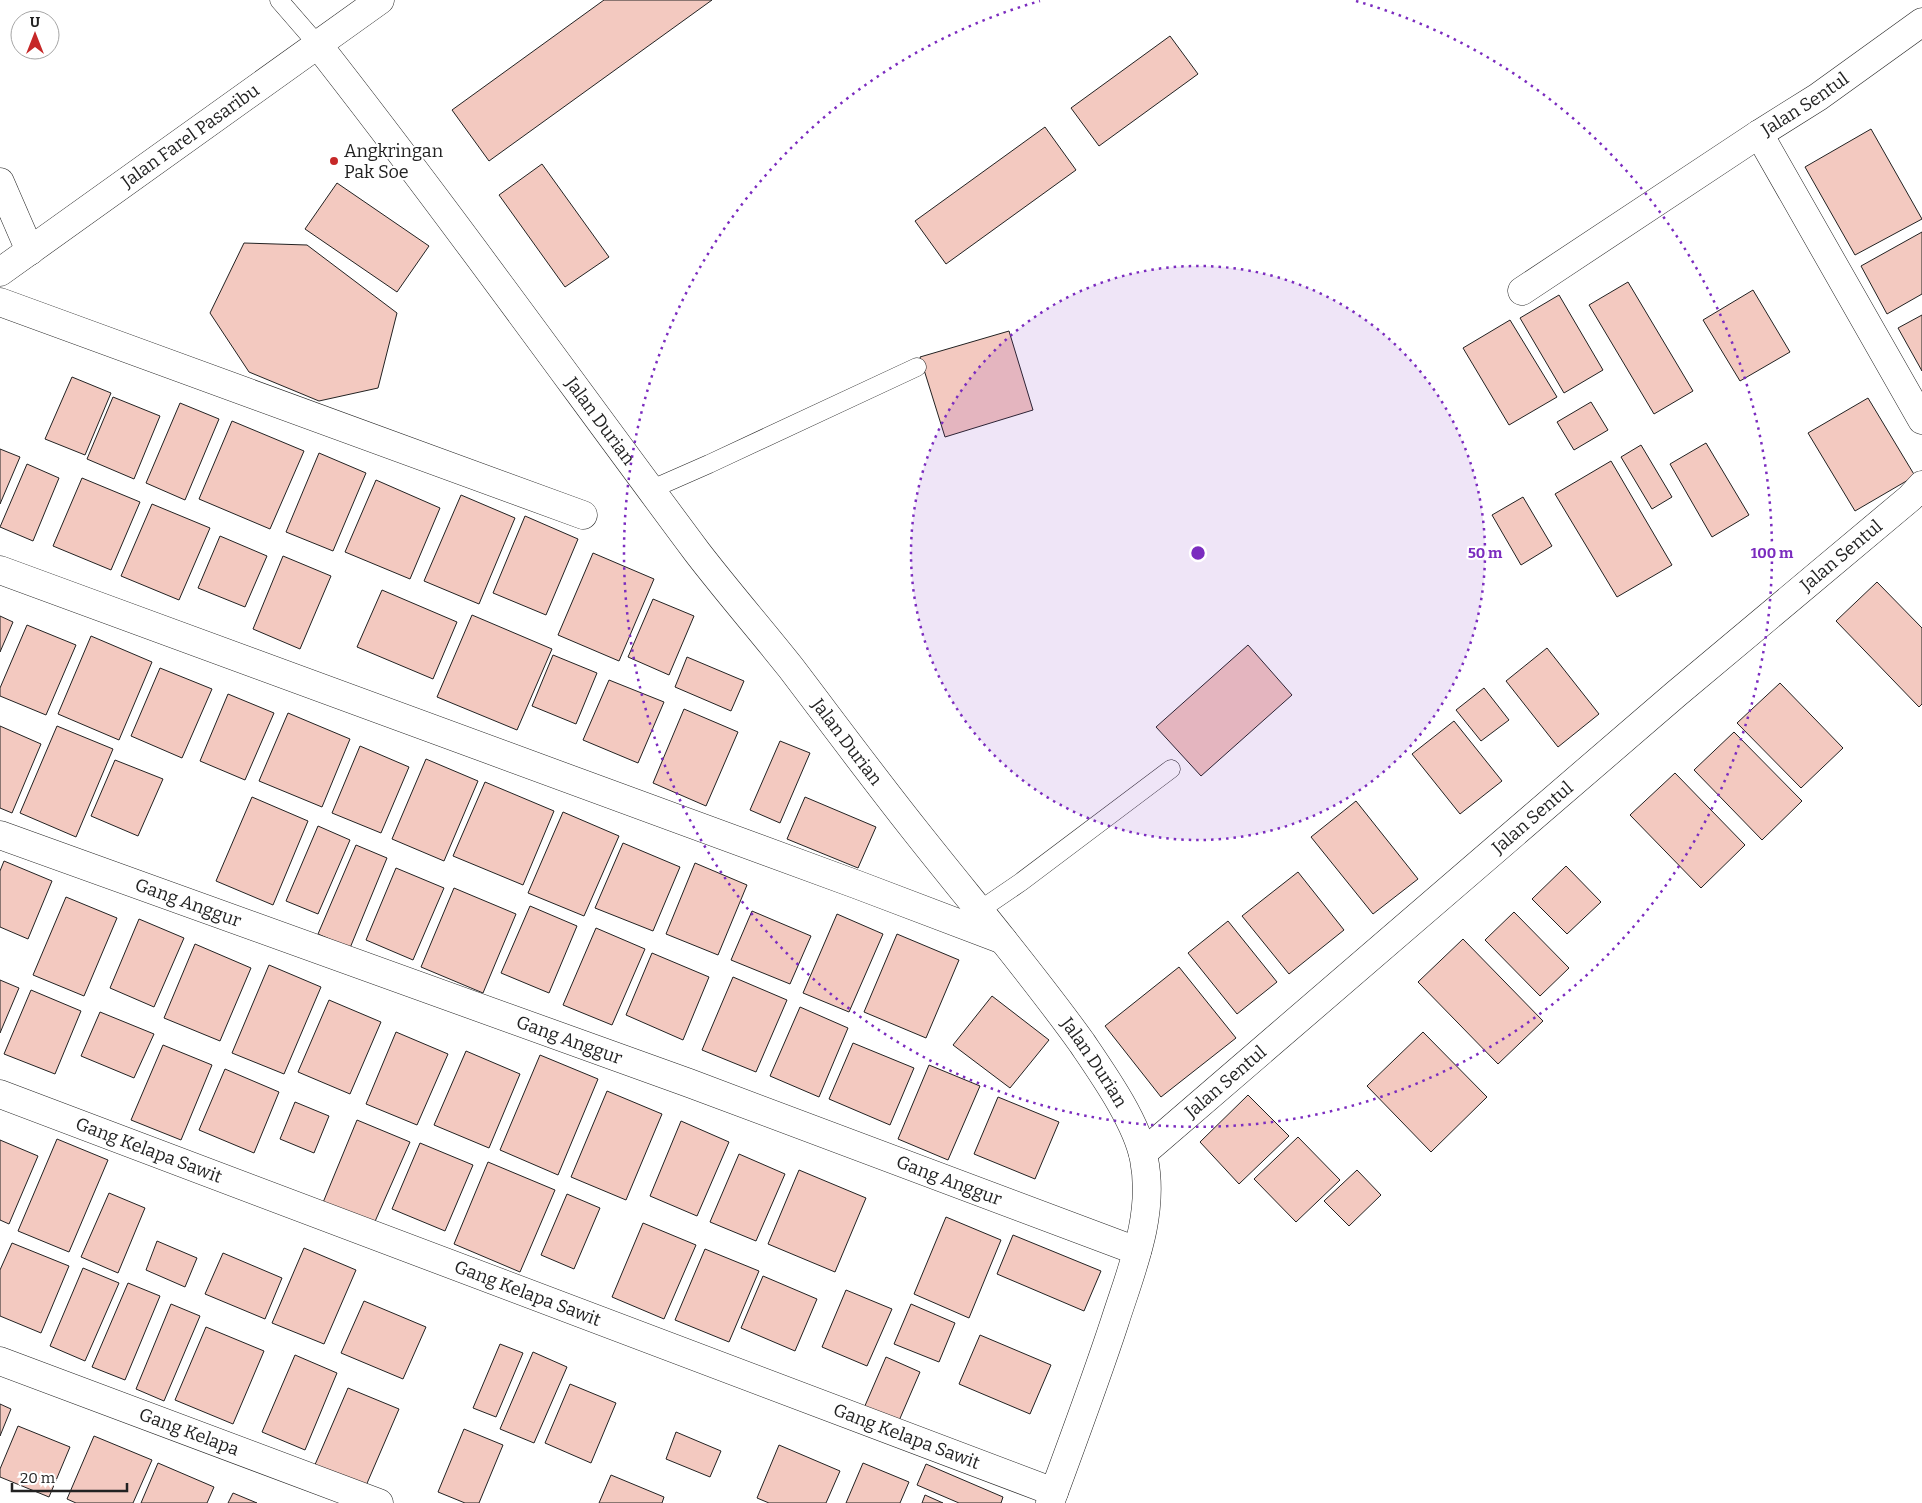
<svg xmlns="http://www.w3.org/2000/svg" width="1922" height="1503" font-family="Bitter,serif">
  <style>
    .building { fill: #f3c9c0; stroke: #222 }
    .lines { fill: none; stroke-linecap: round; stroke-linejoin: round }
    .lane-casing { stroke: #222; stroke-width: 19 }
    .street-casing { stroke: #222; stroke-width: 29 }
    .secondary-casing { stroke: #222; stroke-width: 29 }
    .lane { stroke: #fff; stroke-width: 18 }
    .street { stroke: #fff; stroke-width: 28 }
    .secondary { stroke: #fff; stroke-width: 28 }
    .ring { fill: none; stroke: #7b2cbf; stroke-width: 2.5; stroke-dasharray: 2.5 5 }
    .poi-dot { fill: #c62828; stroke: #fff; stroke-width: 2 }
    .labels { text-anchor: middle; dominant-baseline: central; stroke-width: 4; stroke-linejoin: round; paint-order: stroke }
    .street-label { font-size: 18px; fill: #222; stroke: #fff }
    .poi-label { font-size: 18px; fill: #222; stroke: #fff; text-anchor: start }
    .centre { fill: #7b2cbf; stroke: #fff; stroke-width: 2.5 }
    .ring-label { font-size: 15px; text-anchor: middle; font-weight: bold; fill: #7b2cbf; stroke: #fff; stroke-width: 4; stroke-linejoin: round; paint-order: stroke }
  </style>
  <rect width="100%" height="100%" fill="#fff"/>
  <g class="building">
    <path d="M604 0H712L489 161 452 110Z"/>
    <path d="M1170 36 1198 74 1099 146 1071 108Z"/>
    <path d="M1045 127 1076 170 946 264 915 221Z"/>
    <path d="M1871 129 1922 219 1855 255 1805 167Z"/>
    <path d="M542 164 609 257 565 287 499 195Z"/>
    <path d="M337 183 429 246 397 292 305 229Z"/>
    <path d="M1922 232V294L1887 314 1861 266Z"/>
    <path d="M244 243 307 245 397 313 378 388 319 401 249 372 210 313Z"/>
    <path d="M1628 282 1693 391 1654 414 1589 305Z"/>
    <path d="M1753 290 1790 352 1740 381 1703 320Z"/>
    <path d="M1559 295 1603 370 1564 393 1520 318Z"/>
    <path d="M1922 315V371L1898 328Z"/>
    <path d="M1510 320 1557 397 1509 425 1463 348Z"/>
    <path d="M1009 331 1033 410 945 437 920 357Z"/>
    <path d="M72 377 111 393 85 455 45 439Z"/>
    <path d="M113 397 160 416 134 479 87 459Z"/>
    <path d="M1868 398 1915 476 1855 511 1808 433Z"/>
    <path d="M1591 402 1608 430 1574 450 1557 422Z"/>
    <path d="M180 403 219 419 185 500 146 483Z"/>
    <path d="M232 421 304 451 270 529 199 499Z"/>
    <path d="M1706 443 1749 515 1712 537 1670 464Z"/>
    <path d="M1641 445 1672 497 1652 509 1621 457Z"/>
    <path d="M0 449 20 457 0 504Z"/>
    <path d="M319 453 366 473 333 551 286 532Z"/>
    <path d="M1611 461 1672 565 1617 597 1555 494Z"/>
    <path d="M27 464 59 478 33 541 0 527Z"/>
    <path d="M82 478 140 502 111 570 53 546Z"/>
    <path d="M376 480 440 508 410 579 345 552Z"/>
    <path d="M461 495 515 518 479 604 424 581Z"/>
    <path d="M1523 497 1552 546 1521 565 1492 515Z"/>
    <path d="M152 504 210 528 179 600 121 576Z"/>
    <path d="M525 516 578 539 546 615 493 593Z"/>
    <path d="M220 536 267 556 245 607 198 588Z"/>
    <path d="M593 553 654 579 619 661 558 635Z"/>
    <path d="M283 556 331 576 300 649 253 629Z"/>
    <path d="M1877 582 1922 628V704L1919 707 1836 621Z"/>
    <path d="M382 590 457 622 433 679 357 647Z"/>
    <path d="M653 599 694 616 669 675 628 657Z"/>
    <path d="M472 615 552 649 517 730 437 697Z"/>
    <path d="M0 616 13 622 0 652Z"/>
    <path d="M27 625 76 645 46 715 0 696V688Z"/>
    <path d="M91 636 152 662 119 740 58 714Z"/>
    <path d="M1248 645 1292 695 1201 776 1156 727Z"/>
    <path d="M1547 648 1599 714 1558 747 1506 681Z"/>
    <path d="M553 655 597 673 576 724 532 706Z"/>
    <path d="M687 657 744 681 731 711 675 687Z"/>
    <path d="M160 668 212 689 182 758 131 736Z"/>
    <path d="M609 680 664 702 638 763 583 740Z"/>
    <path d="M1780 683 1843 748 1801 788 1737 723Z"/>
    <path d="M1484 688 1509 720 1481 741 1456 710Z"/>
    <path d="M228 694 274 713 245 780 200 761Z"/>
    <path d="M684 709 738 732 706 806 653 783Z"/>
    <path d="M288 713 350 739 322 807 259 781Z"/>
    <path d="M1454 721 1502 781 1460 814 1412 754Z"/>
    <path d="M0 726 41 744 12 813 0 808Z"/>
    <path d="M57 726 113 749 76 837 20 813Z"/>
    <path d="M1734 732 1802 801 1762 840 1694 770Z"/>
    <path d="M780 741 810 753 780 823 750 810Z"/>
    <path d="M360 746 409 767 381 833 332 813Z"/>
    <path d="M426 759 478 781 444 861 392 839Z"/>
    <path d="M115 760 163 779 138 836 91 816Z"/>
    <path d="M1675 773 1745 845 1701 888 1630 815Z"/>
    <path d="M485 782 554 811 523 885 453 856Z"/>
    <path d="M252 797 308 821 273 905 216 881Z"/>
    <path d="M805 797 876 827 858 868 787 839Z"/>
    <path d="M1356 801 1418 879 1373 914 1311 837Z"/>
    <path d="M563 812 619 836 584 916 528 893Z"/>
    <path d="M318 826 350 840 318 914 286 901Z"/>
    <path d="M623 843 680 867 653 931 595 908Z"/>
    <path d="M356 845 387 858 350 948 318 934Z"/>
    <path d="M4 861 52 881 28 939 0 927V871Z"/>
    <path d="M695 863 747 885 718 955 666 934Z"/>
    <path d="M1566 866 1601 902 1567 934 1532 899Z"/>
    <path d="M396 868 444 888 413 960 366 940Z"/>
    <path d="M1298 872 1344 930 1289 974 1242 916Z"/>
    <path d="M454 888 516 914 483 993 421 967Z"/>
    <path d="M66 897 117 918 84 996 33 975Z"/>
    <path d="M530 906 577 926 549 993 501 973Z"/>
    <path d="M752 911 811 936 790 984 731 960Z"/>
    <path d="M1514 912 1569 968 1540 996 1485 940Z"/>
    <path d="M837 914 883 934 849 1012 803 993Z"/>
    <path d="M139 919 184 938 154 1007 110 988Z"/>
    <path d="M1228 921 1277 982 1237 1014 1188 953Z"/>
    <path d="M596 928 645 949 612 1025 563 1005Z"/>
    <path d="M897 934 959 960 926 1038 864 1012Z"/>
    <path d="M1463 939 1543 1021 1498 1064 1418 982Z"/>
    <path d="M195 944 251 968 220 1041 164 1018Z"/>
    <path d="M652 953 709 977 683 1040 626 1015Z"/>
    <path d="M269 965 321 987 284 1074 232 1053Z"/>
    <path d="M1179 967 1236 1038 1161 1097 1105 1026Z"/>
    <path d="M733 977 787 1000 756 1072 702 1050Z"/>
    <path d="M0 980 19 988 0 1033Z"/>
    <path d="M31 990 81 1011 55 1074 4 1054Z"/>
    <path d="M992 996 1049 1040 1010 1088 953 1045Z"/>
    <path d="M329 1000 381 1022 350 1094 298 1072Z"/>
    <path d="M800 1007 848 1028 819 1097 770 1076Z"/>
    <path d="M100 1012 154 1034 134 1078 81 1056Z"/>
    <path d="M396 1032 448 1054 417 1125 366 1104Z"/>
    <path d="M1423 1032 1487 1097 1431 1152 1367 1086Z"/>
    <path d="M853 1043 914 1068 890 1125 829 1099Z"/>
    <path d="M163 1045 212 1065 181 1140 131 1120Z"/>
    <path d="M466 1051 520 1074 489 1148 434 1125Z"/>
    <path d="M540 1055 598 1079 558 1175 500 1150Z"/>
    <path d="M929 1065 980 1086 948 1160 898 1139Z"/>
    <path d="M225 1069 279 1092 254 1153 199 1130Z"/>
    <path d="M607 1091 662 1114 626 1200 571 1177Z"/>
    <path d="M1248 1095 1289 1136 1239 1184 1200 1142Z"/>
    <path d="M998 1097 1059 1122 1035 1179 974 1154Z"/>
    <path d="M295 1102 329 1116 314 1153 280 1139Z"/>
    <path d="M357 1120 410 1142 373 1226 322 1205Z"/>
    <path d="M681 1121 729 1142 697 1216 650 1196Z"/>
    <path d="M1298 1137 1340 1180 1296 1222 1254 1179Z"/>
    <path d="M57 1139 108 1160 69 1252 18 1231Z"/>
    <path d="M0 1140 38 1156 9 1224 0 1220Z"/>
    <path d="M420 1143 473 1165 445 1231 392 1209Z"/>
    <path d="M739 1154 785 1174 756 1241 710 1222Z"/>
    <path d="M488 1162 555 1190 520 1272 454 1244Z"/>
    <path d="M799 1170 866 1198 835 1272 768 1244Z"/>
    <path d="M1357 1170 1381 1195 1349 1226 1324 1201Z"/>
    <path d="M109 1193 145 1208 118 1273 81 1257Z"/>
    <path d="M567 1194 600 1208 574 1269 541 1255Z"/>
    <path d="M946 1217 1001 1240 969 1318 914 1294Z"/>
    <path d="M643 1223 696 1245 664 1319 612 1297Z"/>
    <path d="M1013 1235 1101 1271 1084 1311 997 1274Z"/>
    <path d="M157 1241 197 1258 185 1287 146 1270Z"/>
    <path d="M12 1243 69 1266 41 1333 0 1316V1270Z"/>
    <path d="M304 1248 356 1270 324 1344 272 1323Z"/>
    <path d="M705 1249 759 1271 729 1342 675 1320Z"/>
    <path d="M223 1253 282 1278 265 1319 205 1294Z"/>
    <path d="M83 1268 119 1283 85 1361 50 1346Z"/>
    <path d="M763 1276 817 1299 795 1351 741 1328Z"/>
    <path d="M128 1283 160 1296 125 1380 92 1367Z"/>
    <path d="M846 1290 892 1309 867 1366 822 1347Z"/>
    <path d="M364 1301 426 1327 403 1379 341 1353Z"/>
    <path d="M171 1304 200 1316 164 1401 136 1389Z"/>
    <path d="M911 1304 955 1323 939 1362 894 1344Z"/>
    <path d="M206 1327 264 1351 233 1424 175 1400Z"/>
    <path d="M980 1335 1051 1365 1030 1414 959 1384Z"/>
    <path d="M500 1344 523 1353 496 1417 473 1408Z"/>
    <path d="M533 1352 567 1367 534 1443 500 1429Z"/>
    <path d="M295 1355 337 1373 305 1450 262 1432Z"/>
    <path d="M886 1357 920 1372 898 1423 864 1408Z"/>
    <path d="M570 1384 616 1403 591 1463 545 1443Z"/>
    <path d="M348 1388 399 1409 365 1488 314 1467Z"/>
    <path d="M0 1404 11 1409 0 1436Z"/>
    <path d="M18 1426 70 1447 49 1497 0 1477V1469Z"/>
    <path d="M464 1429 503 1445 479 1503H465L438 1492Z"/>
    <path d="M676 1432 721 1451 710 1477 666 1459Z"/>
    <path d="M94 1436 152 1460 133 1503H76L67 1499Z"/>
    <path d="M779 1445 840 1471 826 1503H769L757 1498Z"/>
    <path d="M158 1463 214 1487 207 1503H141Z"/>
    <path d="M863 1463 909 1482 900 1503H846Z"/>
    <path d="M926 1464 1003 1497 1001 1503H959L917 1485Z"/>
    <path d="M611 1475 664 1497 662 1503H599Z"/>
    <path d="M233 1493 257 1503H228Z"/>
    <path d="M925 1495 943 1503H922Z"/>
  </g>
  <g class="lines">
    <defs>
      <g id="lane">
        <path d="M279 0 318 45"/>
        <path d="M652 489 709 464 917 367"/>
        <path d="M980 910 1021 882 1171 769"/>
      </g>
      <g id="street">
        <path id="s1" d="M318 45C448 211 571 383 697 552 727 591 760 629 791 668 832 722 872 776 914 829 970 900 1029 969 1082 1043 1103 1074 1137 1122 1144 1159 1155 1215 1132 1268 1115 1321 1095 1382 1072 1443 1050 1503"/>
        <path d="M1759 134 1922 420"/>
        <path d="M0 182 30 251"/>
        <path id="s2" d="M1522 291 1759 134 1818 97 1922 22"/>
        <path d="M0 302 583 515"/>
        <path d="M0 570 858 885 1003 940"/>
        <path id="s3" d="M0 835 689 1083 1137 1251"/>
        <path id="s4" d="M0 1094 1054 1492"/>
        <path id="s5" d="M1143 1153 1676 694 1910 498 1922 485"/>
        <path id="s6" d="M0 1361 379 1503"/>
      </g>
      <g id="secondary">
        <path id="s7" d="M0 272 380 0"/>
      </g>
    </defs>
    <use href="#lane" class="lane-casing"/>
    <use href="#street" class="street-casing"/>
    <use href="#secondary" class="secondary-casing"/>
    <use href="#lane" class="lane"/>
    <use href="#street" class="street"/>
    <use href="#secondary" class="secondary"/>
  </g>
  <circle cx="1198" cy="553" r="287" fill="#7b2cbf" fill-opacity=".12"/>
  <g class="ring">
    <circle cx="1198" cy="553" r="287"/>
    <path d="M1356 1A574 574 0 1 1 1040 1"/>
  </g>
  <circle class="poi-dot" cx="334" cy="161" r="5"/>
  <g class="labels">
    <g class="street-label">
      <text stroke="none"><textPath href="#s2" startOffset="339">Jalan Sentul</textPath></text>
      <text stroke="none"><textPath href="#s7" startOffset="234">Jalan Farel Pasaribu</textPath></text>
      <text stroke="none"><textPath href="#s1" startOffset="470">Jalan Durian</textPath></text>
      <text stroke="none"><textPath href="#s5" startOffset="919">Jalan Sentul</textPath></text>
      <text stroke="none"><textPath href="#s1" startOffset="875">Jalan Durian</textPath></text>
      <text stroke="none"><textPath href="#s5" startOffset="514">Jalan Sentul</textPath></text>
      <text stroke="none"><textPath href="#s3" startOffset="200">Gang Anggur</textPath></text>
      <text stroke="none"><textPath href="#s3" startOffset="605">Gang Anggur</textPath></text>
      <text stroke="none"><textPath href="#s1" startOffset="1280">Jalan Durian</textPath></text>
      <text stroke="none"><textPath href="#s5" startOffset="109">Jalan Sentul</textPath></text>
      <text stroke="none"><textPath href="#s4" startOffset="159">Gang Kelapa Sawit</textPath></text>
      <text stroke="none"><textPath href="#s3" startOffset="1010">Gang Anggur</textPath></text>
      <text stroke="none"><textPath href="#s4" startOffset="564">Gang Kelapa Sawit</textPath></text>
      <text stroke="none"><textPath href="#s6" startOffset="202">Gang Kelapa</textPath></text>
      <text stroke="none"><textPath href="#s4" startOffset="969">Gang Kelapa Sawit</textPath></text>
    </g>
    <g class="poi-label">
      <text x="344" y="151">Angkringan<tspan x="344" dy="21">Pak Soe</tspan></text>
    </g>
  </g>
  <circle cx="1198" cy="553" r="8" class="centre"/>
  <g class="ring-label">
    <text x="1485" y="558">50 m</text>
    <text x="1772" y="558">100 m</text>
  </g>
  <g transform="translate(35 35)"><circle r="24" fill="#ffffff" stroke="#a7a7a7"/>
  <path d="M0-4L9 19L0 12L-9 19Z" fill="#c62828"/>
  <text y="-8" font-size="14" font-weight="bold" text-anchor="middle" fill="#222222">U</text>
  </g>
  <path d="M12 1483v8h115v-8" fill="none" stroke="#222222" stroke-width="2.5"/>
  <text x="20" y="1483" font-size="15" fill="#222222" stroke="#ffffff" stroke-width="4" paint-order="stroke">20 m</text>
</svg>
